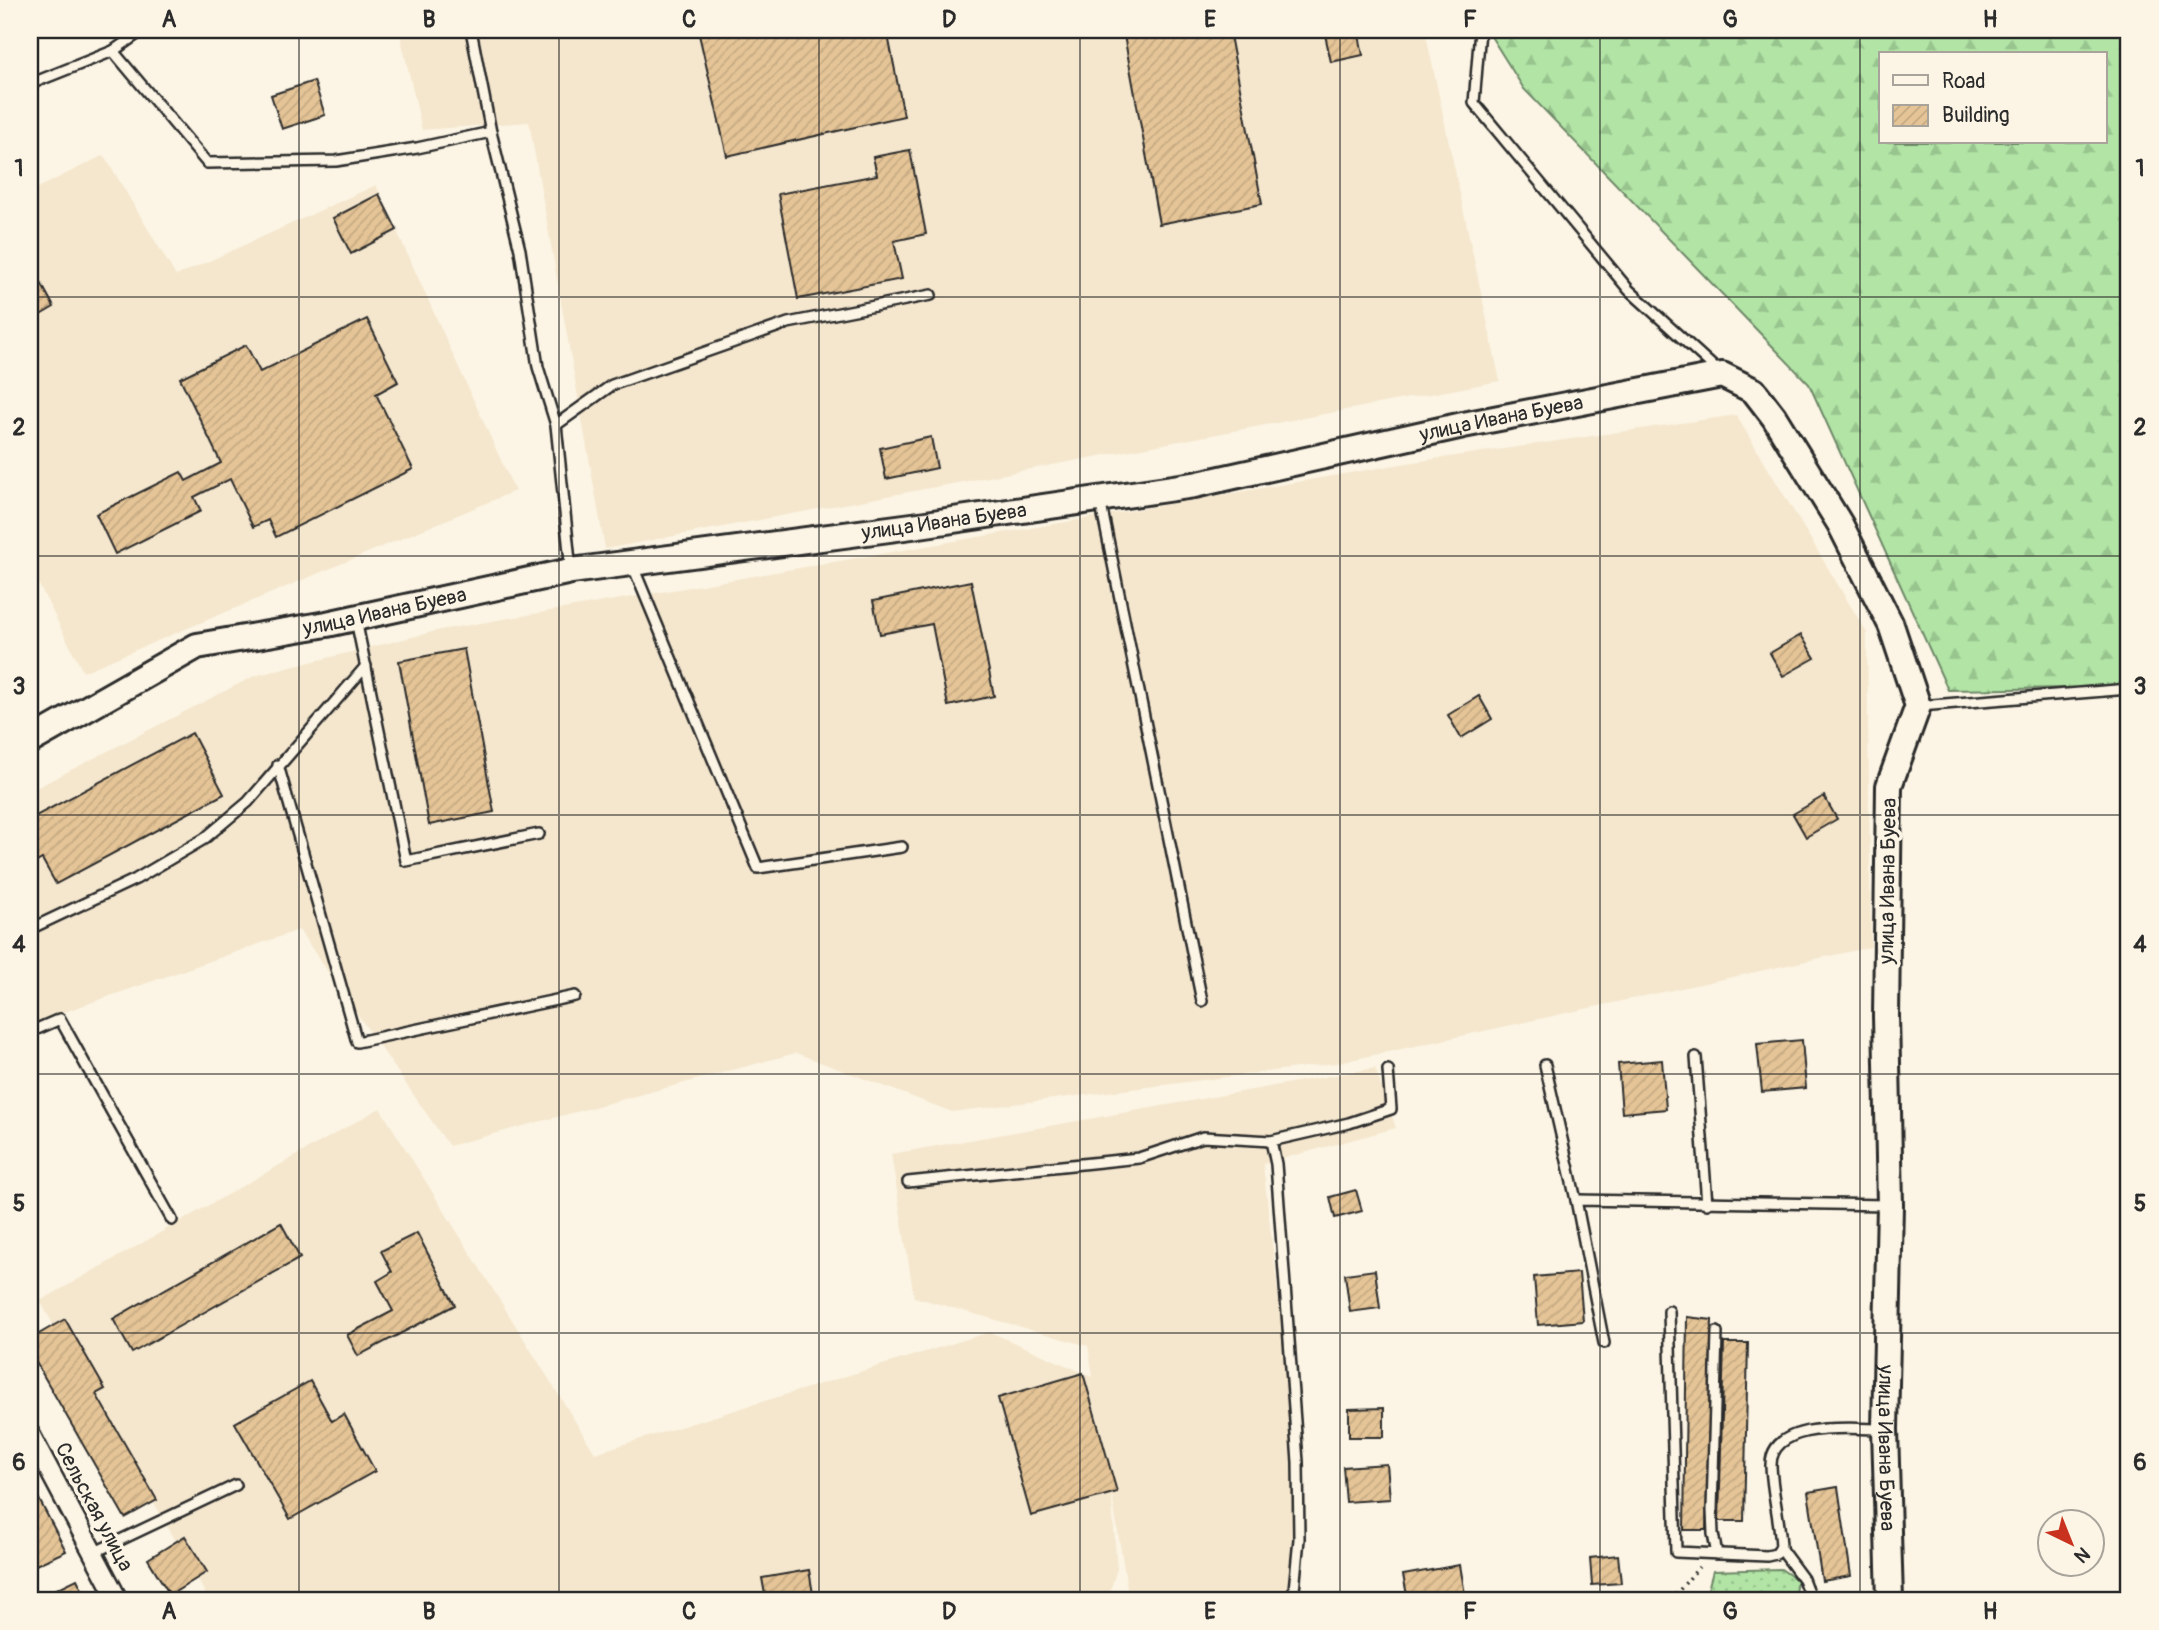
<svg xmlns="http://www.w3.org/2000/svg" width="2159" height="1630" font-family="Pangolin,sans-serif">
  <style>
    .built { fill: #f5e7ce }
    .forest { fill: url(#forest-firs); stroke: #6e8868; stroke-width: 2; fill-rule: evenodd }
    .park { fill: url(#park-dots); stroke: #6e8868; stroke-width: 2 }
    .building { fill: url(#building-hatch); stroke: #2b2b2b; stroke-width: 2 }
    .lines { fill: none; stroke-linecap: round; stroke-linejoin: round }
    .lane-casing { stroke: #2b2b2b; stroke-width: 14 }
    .street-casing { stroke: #2b2b2b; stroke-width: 23 }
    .secondary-casing { stroke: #2b2b2b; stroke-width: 30 }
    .path { stroke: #2b2b2b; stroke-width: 3.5; stroke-dasharray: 2 5; stroke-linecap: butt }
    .lane { stroke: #fcf5e5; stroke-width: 9 }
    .street { stroke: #fcf5e5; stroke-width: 18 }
    .secondary { stroke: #fcf5e5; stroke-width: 24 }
    .grid { fill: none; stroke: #2b2b2b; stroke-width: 2; stroke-opacity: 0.55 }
    .labels { text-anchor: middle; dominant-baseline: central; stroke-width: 7; stroke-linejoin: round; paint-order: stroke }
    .street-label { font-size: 21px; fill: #2b2b2b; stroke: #fcf5e5 }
    .neatline { fill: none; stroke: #2b2b2b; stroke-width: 2.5 }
    .grid-label { font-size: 23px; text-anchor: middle; font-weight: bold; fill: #2b2b2b }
  </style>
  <defs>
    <pattern id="forest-firs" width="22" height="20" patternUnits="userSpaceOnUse" patternTransform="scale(1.75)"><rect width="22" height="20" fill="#b1e4a5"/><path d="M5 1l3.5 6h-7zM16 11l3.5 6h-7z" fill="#98c48e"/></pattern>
    <pattern id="park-dots" width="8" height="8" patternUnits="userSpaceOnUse" patternTransform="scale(1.75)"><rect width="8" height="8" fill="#b1e4a5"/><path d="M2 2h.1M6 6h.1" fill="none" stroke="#98c48e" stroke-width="1.8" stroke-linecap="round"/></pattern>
    <pattern id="building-hatch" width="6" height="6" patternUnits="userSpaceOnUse" patternTransform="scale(1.75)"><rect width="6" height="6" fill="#e5c597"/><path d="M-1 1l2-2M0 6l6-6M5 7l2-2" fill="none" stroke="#c5a982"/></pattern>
  </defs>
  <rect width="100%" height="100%" fill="#fcf5e5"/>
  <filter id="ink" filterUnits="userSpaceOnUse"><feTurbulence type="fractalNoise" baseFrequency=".0143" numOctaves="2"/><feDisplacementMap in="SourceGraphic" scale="14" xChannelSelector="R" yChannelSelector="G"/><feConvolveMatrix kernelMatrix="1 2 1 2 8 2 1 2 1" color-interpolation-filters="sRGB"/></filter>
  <g filter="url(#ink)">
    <g class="built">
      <path d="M399 30H1425L1500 381 605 549 529 122 422 130Z"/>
      <path d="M104 155 176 276 376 185 515 491 83 672 30 567V192Z"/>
      <path d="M1736 415 1867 633 1871 947 1337 1063 952 1112 796 1053 449 1146 299 930 30 1024V791L254 676 440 630 1407 463Z"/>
      <path d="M1375 1068 1396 1128 1263 1164 1287 1371 1302 1600H1129L1111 1489 1117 1569 1107 1600H209L40 1301 380 1108 595 1453 990 1332 1093 1377 1088 1346 914 1297 891 1154Z"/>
    </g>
    <path class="forest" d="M1487 30H2129V687L1948 690 1809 384 1524 89ZM1881 54H2105V142H1881Z"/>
    <path class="park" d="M1781 1569 1797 1580 1794 1600H1705L1713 1571Z"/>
    <g class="building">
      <path d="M698 30H887L904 116 727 156Z"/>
      <path d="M1123 30H1229L1262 204 1159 224Z"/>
      <path d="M1324 30H1358L1363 55 1331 62Z"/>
      <path d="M314 81 325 115 282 129 271 95Z"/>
      <path d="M910 150 926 234 894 241 902 279 798 299 778 194 877 175 873 157Z"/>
      <path d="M379 194 397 230 351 254 333 218Z"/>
      <path d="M30 263 54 307 30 321Z"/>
      <path d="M367 319 398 382 376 394 413 469 276 537 268 520 253 527 230 479 194 497 201 511 115 554 96 514 181 472 186 481 221 463 180 378 246 345 260 372Z"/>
      <path d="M931 437 937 468 886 479 880 448Z"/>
      <path d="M971 581 994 696 948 706 932 624 880 634 873 601Z"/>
      <path d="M1801 635 1815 658 1783 676 1770 653Z"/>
      <path d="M464 649 494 812 429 825 399 661Z"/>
      <path d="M1479 696 1492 719 1461 738 1448 715Z"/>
      <path d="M192 733 224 794 56 884 42 859 30 866V819Z"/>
      <path d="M1824 796 1837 819 1806 837 1793 814Z"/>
      <path d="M1802 1040 1806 1088 1762 1092 1757 1044Z"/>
      <path d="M1662 1060 1666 1109 1622 1113 1618 1064Z"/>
      <path d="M1356 1190 1362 1211 1335 1218 1330 1197Z"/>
      <path d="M281 1223 300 1258 132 1353 113 1319Z"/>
      <path d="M417 1233 455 1305 358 1356 347 1335 393 1311 377 1281 392 1272 381 1251Z"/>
      <path d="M1375 1270 1380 1308 1350 1312 1345 1274Z"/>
      <path d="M1579 1273 1583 1321 1538 1325 1534 1277Z"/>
      <path d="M1687 1317 1712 1320 1706 1530H1684Z"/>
      <path d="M65 1319 105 1389 96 1394 157 1500 125 1518 30 1352V1339Z"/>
      <path d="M1724 1343H1748L1744 1521H1719Z"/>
      <path d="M1083 1373 1117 1492 1031 1516 998 1398Z"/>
      <path d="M310 1381 332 1421 344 1414 375 1471 290 1519 235 1423Z"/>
      <path d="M1384 1408V1437H1349V1409Z"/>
      <path d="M1387 1464 1390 1499 1346 1502 1343 1467Z"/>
      <path d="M30 1482 66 1551 36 1565 30 1554Z"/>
      <path d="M1838 1487 1851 1576 1822 1581 1808 1492Z"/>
      <path d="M185 1536 207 1572 170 1595 148 1559Z"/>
      <path d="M1618 1555 1621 1583 1592 1585 1590 1558Z"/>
      <path d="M1460 1565 1466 1600H1408L1403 1575Z"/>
      <path d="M809 1570 814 1600H766L762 1578Z"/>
      <path d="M77 1579 87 1600H34Z"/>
    </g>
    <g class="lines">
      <defs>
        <g id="lane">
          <path d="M471 30 491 132 520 250 538 367 556 425"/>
          <path d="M1480 30 1474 103 1629 290 1718 371"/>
          <path d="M113 51 207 163 336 161 417 148 491 132"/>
          <path d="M30 84 113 51 143 30"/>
          <path d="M1100 500 1202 1001"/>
          <path d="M632 564 758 868 902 847"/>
          <path d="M571 571 556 425 612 385 788 323 931 295"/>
          <path d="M356 620 406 861 539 834"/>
          <path d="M1920 706 2129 689"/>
          <path d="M30 707 38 732"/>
          <path d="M278 765 357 1042 575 996"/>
          <path d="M30 929 136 879 204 839 248 802 366 666"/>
          <path d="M30 1032 60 1019 172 1220"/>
          <path d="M1696 1057 1707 1204"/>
          <path d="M1545 1065 1576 1200"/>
          <path d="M908 1182 1139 1158 1203 1137 1271 1141"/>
          <path d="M1669 1311 1676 1552 1767 1556 1776 1554 1781 1547C1780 1520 1772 1493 1771 1466 1770 1419 1854 1429 1884 1429"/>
          <path d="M1717 1332 1712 1510 1713 1534 1717 1554"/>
          <path d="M1604 1343 1576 1200 1888 1205"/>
          <path d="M1780 1548 1803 1579 1811 1600"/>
          <path d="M93 1553 236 1485"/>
          <path d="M1293 1600 1299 1539 1298 1462 1276 1164 1271 1141 1349 1123 1391 1109 1388 1070"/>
        </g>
        <path id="street" d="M30 1434 118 1600"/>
        <g id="secondary">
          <path id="s1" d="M30 741 197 646 327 624 571 571 912 526 1194 485 1463 425 1722 375 1754 391 1774 417 1840 524 1891 625 1918 706 1889 786 1886 1016 1890 1205 1885 1429 1890 1600"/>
        </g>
      </defs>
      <use href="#lane" class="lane-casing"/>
      <use href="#street" class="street-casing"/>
      <use href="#secondary" class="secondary-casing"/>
      <path class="path" d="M1671 1600 1699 1567"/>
      <use href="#lane" class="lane"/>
      <use href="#street" class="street"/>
      <use href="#secondary" class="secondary"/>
    </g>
  </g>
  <path class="grid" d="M299 30V1600M559 30V1600M819 30V1600M1080 30V1600M1340 30V1600M1600 30V1600M1860 30V1600M30 297H2129M30 556H2129M30 815H2129M30 1074H2129M30 1333H2129"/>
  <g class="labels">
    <g class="street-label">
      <text stroke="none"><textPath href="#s1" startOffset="1517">улица Ивана Буева</textPath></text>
      <text stroke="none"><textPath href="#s1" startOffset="950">улица Ивана Буева</textPath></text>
      <text stroke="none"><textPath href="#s1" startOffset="383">улица Ивана Буева</textPath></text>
      <text transform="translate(1888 881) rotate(-89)">улица Ивана Буева</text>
      <text stroke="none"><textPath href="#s1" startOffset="2882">улица Ивана Буева</textPath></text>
      <text transform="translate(94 1507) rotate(62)">Сельская улица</text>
    </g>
  </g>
  <rect width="2159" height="1630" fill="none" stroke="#fcf5e5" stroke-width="77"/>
  <rect x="1879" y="52" width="228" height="91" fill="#fcf5e5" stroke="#a8a49b" stroke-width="2"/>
  <rect x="1893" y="75" width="35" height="10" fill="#fcf5e5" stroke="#a8a49b" stroke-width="2"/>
  <text x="1942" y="88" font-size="21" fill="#2b2b2b">Road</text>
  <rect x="1893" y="105" width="35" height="21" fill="url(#building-hatch)" stroke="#a8a49b" stroke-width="2"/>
  <text x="1942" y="122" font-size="21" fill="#2b2b2b">Building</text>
  <g transform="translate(2071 1543) rotate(137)"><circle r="33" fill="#fcf5e5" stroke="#a8a49b" stroke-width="2"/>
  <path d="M0-5L12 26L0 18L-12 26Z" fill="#c8321e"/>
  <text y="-10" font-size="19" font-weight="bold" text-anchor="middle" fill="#2b2b2b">N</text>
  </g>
  <rect x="38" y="38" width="2082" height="1554" class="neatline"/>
  <g class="grid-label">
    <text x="169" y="27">A</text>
    <text x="429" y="27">B</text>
    <text x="689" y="27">C</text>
    <text x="949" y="27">D</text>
    <text x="1210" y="27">E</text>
    <text x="1470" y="27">F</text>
    <text x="1730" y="27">G</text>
    <text x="1990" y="27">H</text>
    <text x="19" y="176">1</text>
    <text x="2140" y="176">1</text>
    <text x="19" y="435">2</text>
    <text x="2140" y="435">2</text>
    <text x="19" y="694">3</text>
    <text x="2140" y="694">3</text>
    <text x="19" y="952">4</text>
    <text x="2140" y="952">4</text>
    <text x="19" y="1211">5</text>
    <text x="2140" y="1211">5</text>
    <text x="19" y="1470">6</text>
    <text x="2140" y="1470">6</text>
    <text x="169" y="1619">A</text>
    <text x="429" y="1619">B</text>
    <text x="689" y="1619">C</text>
    <text x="949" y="1619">D</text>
    <text x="1210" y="1619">E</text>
    <text x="1470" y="1619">F</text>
    <text x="1730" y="1619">G</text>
    <text x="1990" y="1619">H</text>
  </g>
</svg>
